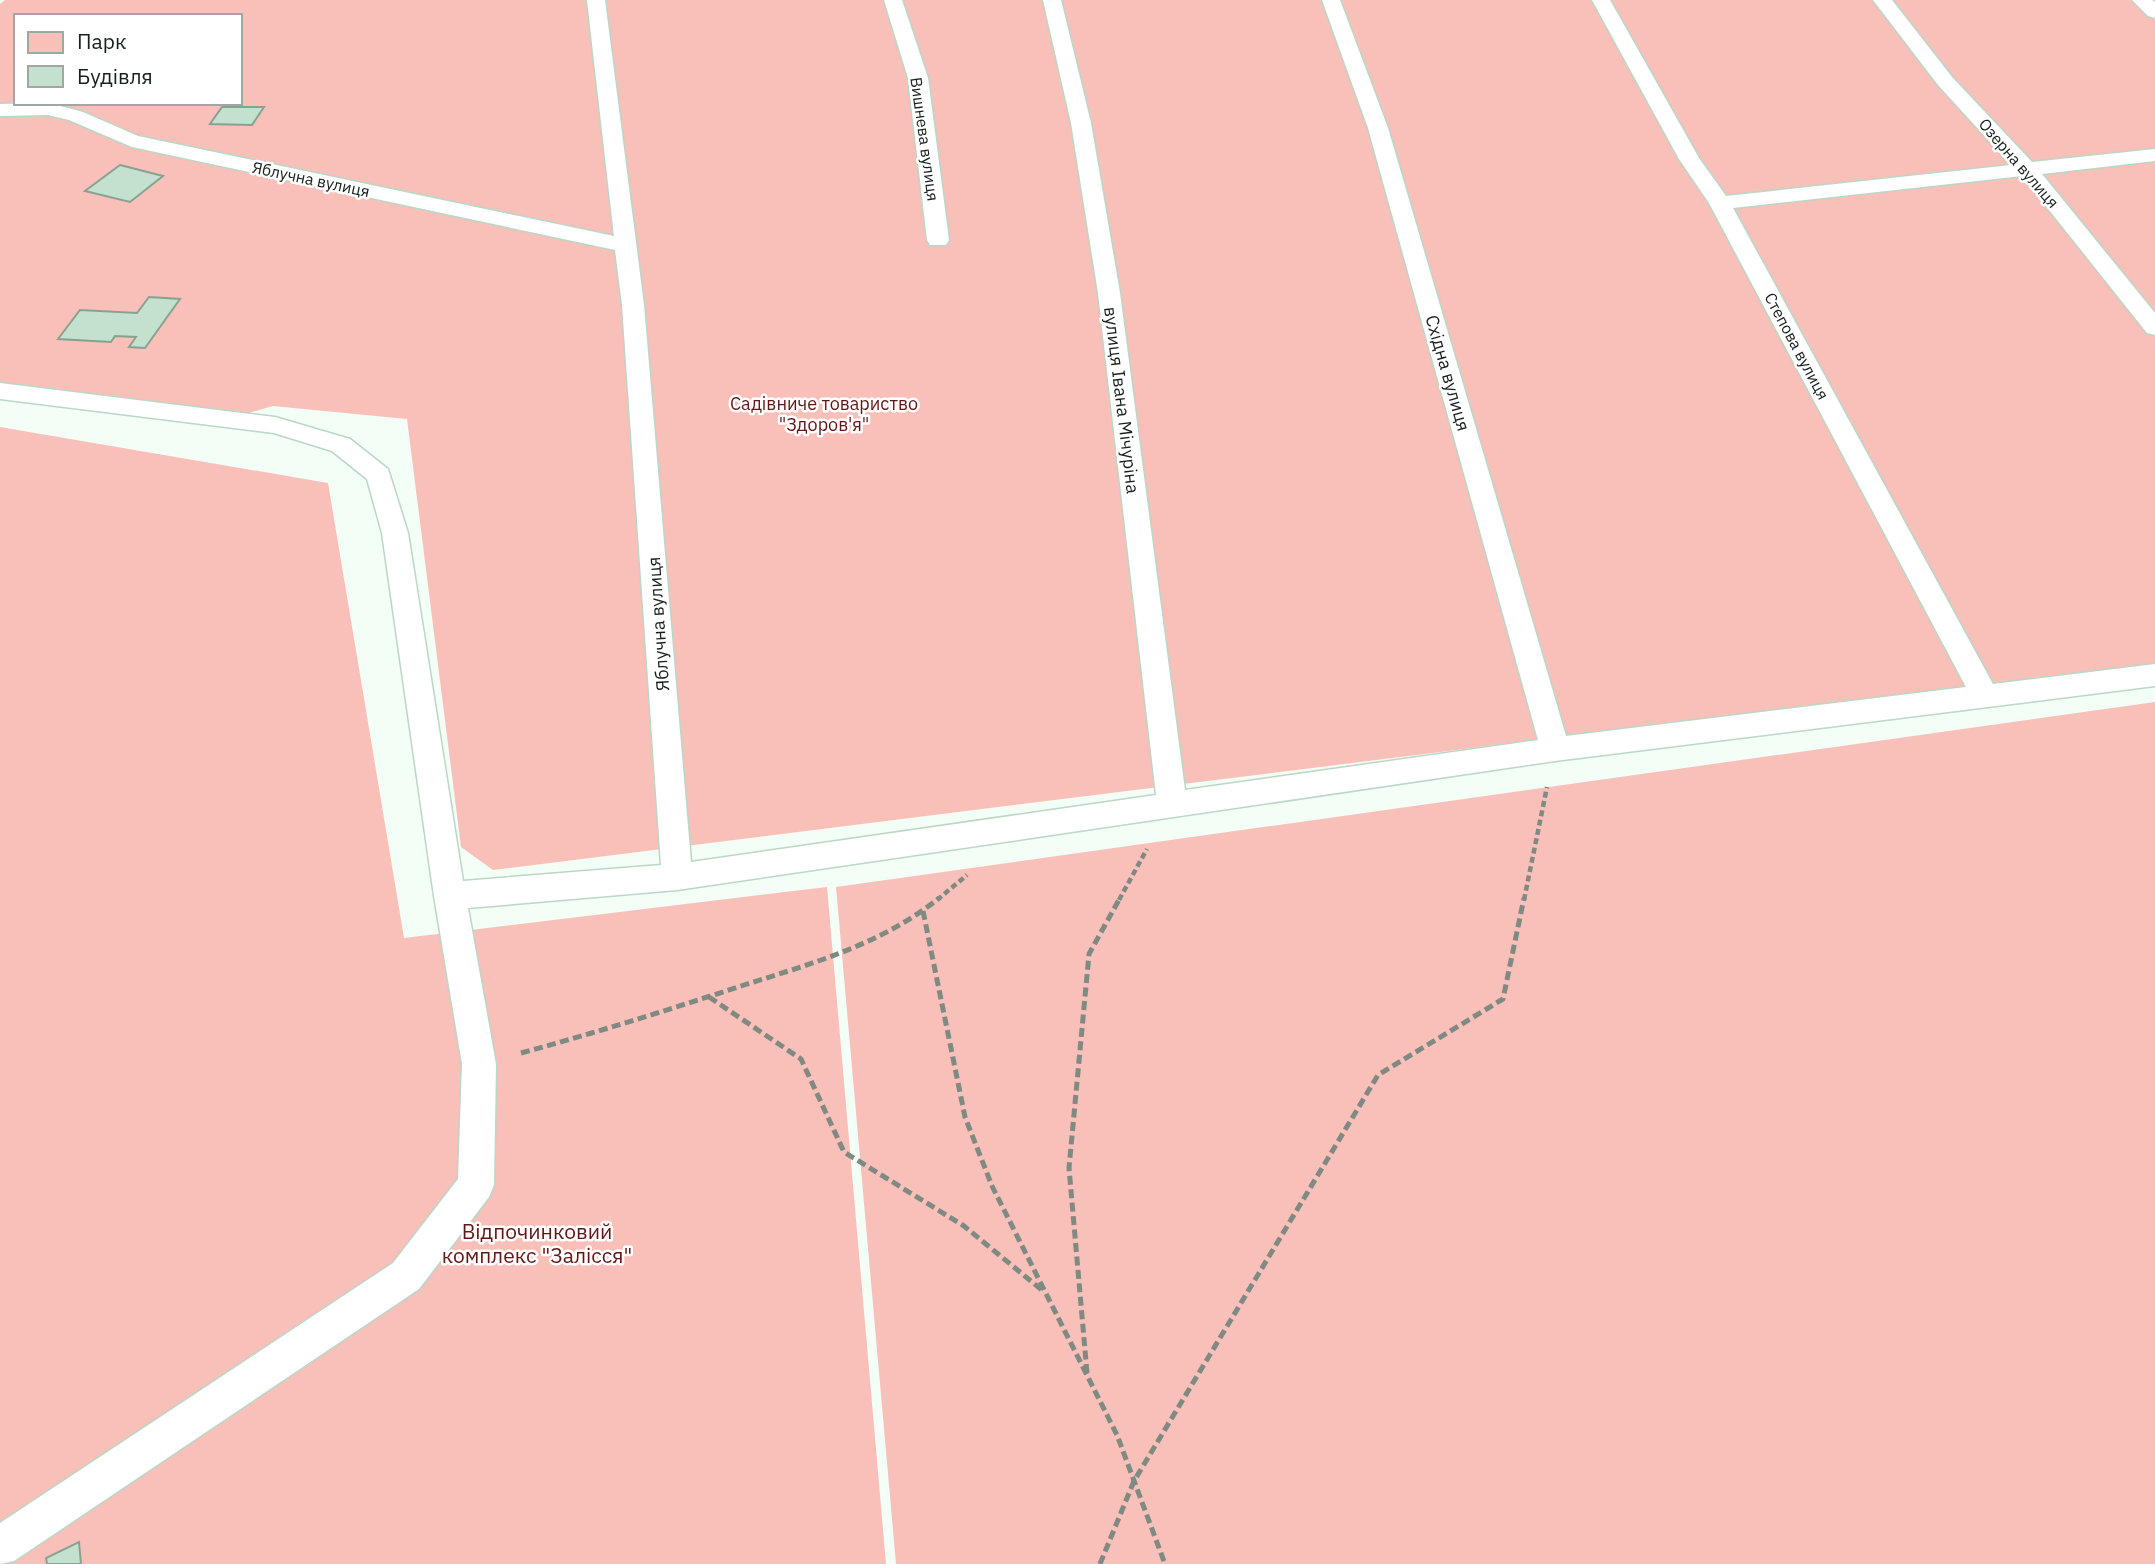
<svg xmlns="http://www.w3.org/2000/svg" width="2155" height="1564" font-family="'IBM Plex Sans',sans-serif">
  <style>
    .green { fill: #f9bfb9; fill-rule: evenodd }
    .building { fill: #c4e1cf; stroke: #87a291; stroke-width: 2 }
    .lines { fill: none; stroke-linecap: round; stroke-linejoin: round }
    .service-casing { stroke: #bbd7c5; stroke-width: 3 }
    .path-far1 { stroke: #7f8a83; stroke-width: 4.5; stroke-dasharray: 6 3.5; stroke-linecap: butt }
    .path { stroke: #7f8a83; stroke-width: 5; stroke-dasharray: 9 4.5; stroke-linecap: butt }
    .service { fill: #fff; fill-rule: evenodd }
    .labels { text-anchor: middle; dominant-baseline: central; stroke-width: 5; stroke-linejoin: round; paint-order: stroke }
    .far-street-label { font-size: 16px; fill: #16211b; stroke: #fff }
    .street-label { font-size: 18px; fill: #16211b; stroke: #fff }
    .park-label { font-size: 18px; fill: #611716; stroke: #fff }
    .near-park-label { font-size: 21px; fill: #611716; stroke: #fff }
  </style>
  <rect width="100%" height="100%" fill="#f2fef6"/>
  <g class="green">
    <path d="M5 0H2155V663L493 870 461 847 407 419 273 406 245 414 0 386V4ZM16 16H240V103H16Z"/>
    <path d="M0 427 328 483 404 938 827 887 886 1564H0Z"/>
    <path d="M2155 702V1564H896L836 887Z"/>
  </g>
  <g class="building">
    <path d="M222 107H264L252 125 210 124Z"/>
    <path d="M120 165 163 176 130 202 85 191Z"/>
    <path d="M149 297 180 299 145 348 129 347 136 337 115 336 111 342 58 339 80 310 137 313Z"/>
    <path d="M79 1542 81 1564H47L46 1558Z"/>
  </g>
  <g class="lines">
    <defs>
      <g id="service">
        <path d="M587 0H605L644 305 691 862 1156 795 1098 293 1071 123 1043 0H1061L1091 123 1120 293 1185 790 1538 740 1368 128 1322 0H1340L1388 128 1566 736 1966 687 1709 203 1679 159 1592 0H1610L1699 158 1726 196 2011 165 1938 85 1873 0H1892L1952 77 2032 162 2155 149V161L2042 174 2155 313V335L2147 333 2022 176 1733 208 1993 684 2155 664V686L1555 761 677 890 468 908 496 1064 494 1185 489 1197 419 1289 14 1561 0 1564V1523L393 1263 458 1179 462 1064 434 896 382 533 367 479 332 451 274 433 0 399V383L275 417 350 439 388 469 408 533 463 881 661 865 622 305 615 250 132 147 69 120 48 115 0 116V104L49 103 83 112 138 136 614 236Z"/>
        <path d="M884 0H902L928 78 949 240 946 245H930L927 240 908 78Z"/>
        <path d="M2132 0H2152L2155 2V18L2148 16Z"/>
      </g>
    </defs>
    <use href="#service" class="service-casing"/>
    <g class="path-far1">
      <path d="M937 900 967 875"/>
      <path d="M1119 900 1147 849"/>
      <path d="M1524 900 1547 787"/>
    </g>
    <g class="path">
      <path d="M923 911 965 1117 992 1186 1117 1435 1165 1564"/>
      <path d="M709 997 801 1059 844 1152 964 1226 1043 1291"/>
      <path d="M521 1053C595 1033 668 1010 741 986 810 964 881 945 939 898"/>
      <path d="M1087 1373 1069 1168 1089 954 1120 898"/>
      <path d="M1100 1564 1134 1481 1378 1075 1503 999 1524 898"/>
    </g>
    <use href="#service" class="service"/>
  </g>
  <g class="labels">
    <g class="far-street-label">
      <text transform="translate(925 139) rotate(82)">Вишнева вулиця</text>
      <text transform="translate(2019 163) rotate(49)">Озерна вулиця</text>
      <text transform="translate(311 179) rotate(12)">Яблучна вулиця</text>
      <text transform="translate(1797 346) rotate(62)">Степова вулиця</text>
    </g>
    <g class="street-label">
      <text transform="translate(1448 373) rotate(74)">Східна вулиця</text>
      <text transform="translate(1122 400) rotate(83)">вулиця Івана Мічуріна</text>
      <text transform="translate(658 624) rotate(-94)">Яблучна вулиця</text>
    </g>
    <g class="park-label">
      <text x="824" y="403">Садівниче товариство<tspan x="824" dy="21">"Здоров'я"</tspan></text>
    </g>
    <g class="near-park-label">
      <text x="537" y="1231">Відпочинковий<tspan x="537" dy="24">комплекс "Залісся"</tspan></text>
    </g>
  </g>
  <rect x="14" y="14" width="228" height="91" fill="#ffffff" stroke="#a2a6a4" stroke-width="2"/>
  <rect x="28" y="32" width="35" height="21" fill="#f9bfb9" stroke="#a2a6a4" stroke-width="2"/>
  <text x="77" y="49" font-size="21" fill="#16211b">Парк</text>
  <rect x="28" y="66" width="35" height="21" fill="#c4e1cf" stroke="#a2a6a4" stroke-width="2"/>
  <text x="77" y="84" font-size="21" fill="#16211b">Будівля</text>
</svg>
